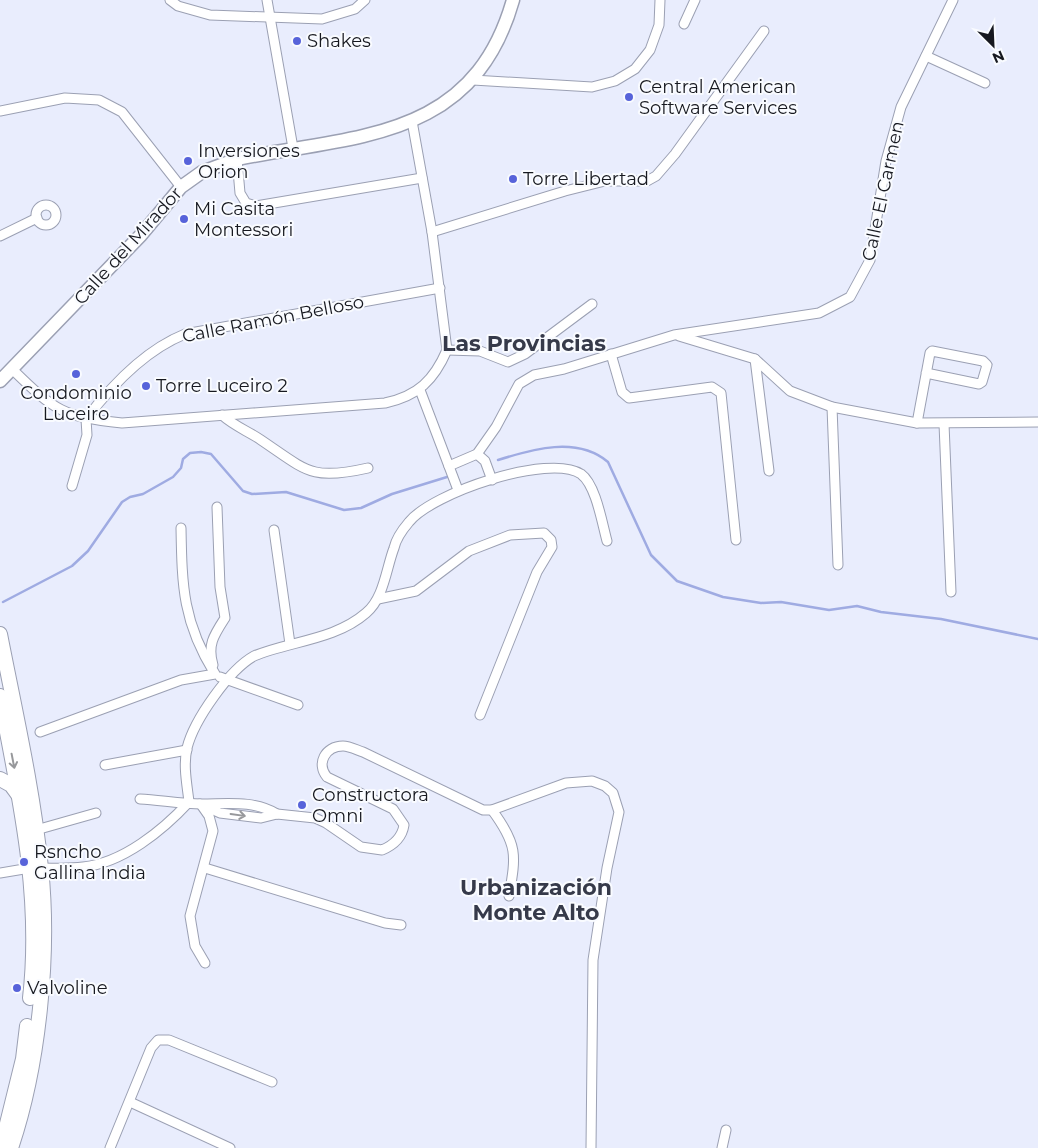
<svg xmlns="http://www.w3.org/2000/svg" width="1038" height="1148" font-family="Montserrat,sans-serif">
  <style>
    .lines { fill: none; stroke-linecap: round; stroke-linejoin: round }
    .stream { stroke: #9fabe2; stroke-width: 2.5 }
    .street-casing { stroke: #9ba0b3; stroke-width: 11 }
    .secondary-casing { stroke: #9ba0b3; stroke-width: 15 }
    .primary-casing { stroke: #9ba0b3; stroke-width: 16 }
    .street { stroke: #fff; stroke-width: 9 }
    .secondary { stroke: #fff; stroke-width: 12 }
    .primary { stroke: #fff; stroke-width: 14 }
    .oneway { stroke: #97989b }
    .poi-dot { fill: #5763da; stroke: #f9fbff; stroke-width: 2 }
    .labels { text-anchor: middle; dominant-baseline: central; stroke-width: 4; stroke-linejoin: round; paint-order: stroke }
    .poi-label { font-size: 18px; fill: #171920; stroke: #f9fbff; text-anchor: start }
    .street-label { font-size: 18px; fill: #171920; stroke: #f9fbff }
    .district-label { font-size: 22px; font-weight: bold; fill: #363a4a; stroke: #f9fbff }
  </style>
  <rect width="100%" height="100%" fill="#e9edfd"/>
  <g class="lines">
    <g class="stream">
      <path d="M498 460C533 449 577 436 608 462L651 555 677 581 723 597 761 603 781 602 829 610 857 606 881 612 941 619 1038 639"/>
      <path d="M3 602 72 566 88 551 122 502 130 497 143 494 173 477 181 468 183 459 190 453 201 452 211 454 243 491 252 494 286 492 344 510 361 508 392 494 447 477"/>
    </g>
    <defs>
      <g id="street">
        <path d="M170 0 178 6 210 15 322 19 355 9 365 0"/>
        <path d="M267 0 293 148"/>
        <path d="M684 24 695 0"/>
        <path d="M926 56 985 83"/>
        <path d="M473 80 592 87 615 81 635 69 650 50 659 25 660 0"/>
        <path d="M0 111 65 98 99 100 122 112 181 187"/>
        <path d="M237 159 240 193 246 203 256 206 422 178"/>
        <circle cx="46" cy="215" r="10"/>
        <path d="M432 232 565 191 605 181H647L656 176 675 154 764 31"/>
        <path d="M0 236 37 218"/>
        <path d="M679 336 755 359 790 391 832 407 917 423 1038 422"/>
        <path d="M447 350 480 351 508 362 525 354 592 304"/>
        <path d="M611 354 622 392 629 398 712 387 721 393 736 540"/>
        <path d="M755 359 769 471"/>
        <path d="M13 370C55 411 63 417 122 423L385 403C418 396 434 380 447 350L432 232 412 121"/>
        <path d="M420 390 458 490"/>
        <path d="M832 407 838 565"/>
        <path d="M222 415C234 426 248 431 261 440 307 471 311 481 368 468"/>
        <path d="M917 423 930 353 932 351 983 361 987 365 982 382 979 384 926 373"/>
        <path d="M944 424 951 592"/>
        <path d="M477 454 485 461 492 480"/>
        <path d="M449 466 477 454 496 427 519 384 534 375 564 369 674 335 819 313 850 297 870 260 886 161 901 107 953 0"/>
        <path d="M72 486 87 435 86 419C112 385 145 350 185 334L440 288"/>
        <path d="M274 530 290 644"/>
        <path d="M378 599 416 591 469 551 510 535 544 533 551 540 552 547 537 572 480 715"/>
        <path d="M213 665C207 645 214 635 225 618L220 587 217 507"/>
        <path d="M220 677 298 705"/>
        <path d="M40 732 181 680 215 674C183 623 182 587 181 528"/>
        <path d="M105 765 187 750"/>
        <path d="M140 799C160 800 181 804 202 804 227 804 254 800 277 814"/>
        <path d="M200 804 220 813 261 818 277 814 315 818 326 823 361 847 382 850C394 845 402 838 404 825L393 809 327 777C316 764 325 746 343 746 349 746 357 750 363 752L483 810H492L566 783 592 781 605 786 613 793 619 812 607 868 593 960 591 1148"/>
        <path d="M202 806 209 816 213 831 190 916 195 946 205 963"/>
        <path d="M492 810C518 845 516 855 509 896"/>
        <path d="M36 830 96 813"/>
        <path d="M41 868C55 868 69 869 83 867 123 863 163 830 189 802 187 784 183 766 187 748 194 720 229 670 254 656 290 641 335 640 366 613 384 598 386 569 394 548 396 539 403 529 409 522 432 493 549 453 581 474 596 485 602 523 607 541"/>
        <path d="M205 868 385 923 401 925"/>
        <path d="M0 873 30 868"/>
        <path d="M130 1102 230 1148"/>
        <path d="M110 1148 151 1048 158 1040H169L272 1082"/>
        <path d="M722 1148 726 1130"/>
      </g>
      <path id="secondary" d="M0 381 141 235 181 187 202 172 237 159C356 135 473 141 513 0"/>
      <g id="primary">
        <path d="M0 634C15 711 33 789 41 868 50 955 39 1065 11 1148"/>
        <path d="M0 696C19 796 42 895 30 998"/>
        <path d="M0 779 11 785 19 796"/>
        <path d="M1 1148 23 1059 27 1026"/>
      </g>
    </defs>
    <use href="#street" class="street-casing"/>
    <use href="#secondary" class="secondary-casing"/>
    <use href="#primary" class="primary-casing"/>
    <use href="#street" class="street"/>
    <use href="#secondary" class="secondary"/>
    <use href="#primary" class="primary"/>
  </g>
  <defs><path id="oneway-shaft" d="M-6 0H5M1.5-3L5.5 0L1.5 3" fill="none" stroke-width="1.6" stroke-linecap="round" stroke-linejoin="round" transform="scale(1.25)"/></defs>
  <g class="oneway">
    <use href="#oneway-shaft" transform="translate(13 761) rotate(79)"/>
    <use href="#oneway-shaft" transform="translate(238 815) rotate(8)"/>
  </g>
  <g class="poi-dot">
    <circle cx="297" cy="41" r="5"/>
    <circle cx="629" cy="97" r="5"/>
    <circle cx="188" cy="161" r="5"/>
    <circle cx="513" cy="179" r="5"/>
    <circle cx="184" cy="219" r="5"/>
    <circle cx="76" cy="374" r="5"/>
    <circle cx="146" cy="386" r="5"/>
    <circle cx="302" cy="805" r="5"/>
    <circle cx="24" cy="862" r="5"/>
    <circle cx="17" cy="988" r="5"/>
  </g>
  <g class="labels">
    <g class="poi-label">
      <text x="307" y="41">Shakes</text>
      <text x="639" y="87">Central American<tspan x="639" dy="21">Software Services</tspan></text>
      <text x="198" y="151">Inversiones<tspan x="198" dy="21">Orion</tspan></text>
      <text x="523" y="179">Torre Libertad</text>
      <text x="194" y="209">Mi Casita<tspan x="194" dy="21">Montessori</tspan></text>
      <text x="156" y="386">Torre Luceiro 2</text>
      <text x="76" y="393" text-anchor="middle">Condominio<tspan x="76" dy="21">Luceiro</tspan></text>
      <text x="312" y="795">Constructora<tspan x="312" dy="21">Omni</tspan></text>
      <text x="34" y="852">Rsncho<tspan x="34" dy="21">Gallina India</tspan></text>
      <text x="27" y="988">Valvoline</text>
    </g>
    <g class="street-label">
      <text transform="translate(883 191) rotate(-78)">Calle El Carmen</text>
      <text transform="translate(128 246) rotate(-48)">Calle del Mirador</text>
      <text transform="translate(273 319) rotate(-11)">Calle Ramón Belloso</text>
    </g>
    <g class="district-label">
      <text x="524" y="343">Las Provincias</text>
      <text x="536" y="887">Urbanización<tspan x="536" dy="25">Monte Alto</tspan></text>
    </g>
  </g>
  <g transform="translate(993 45) rotate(156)" stroke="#f9fbff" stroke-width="4" paint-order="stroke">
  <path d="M0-4L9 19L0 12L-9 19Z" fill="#171920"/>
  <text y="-8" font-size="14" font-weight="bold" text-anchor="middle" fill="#171920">N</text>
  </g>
</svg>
